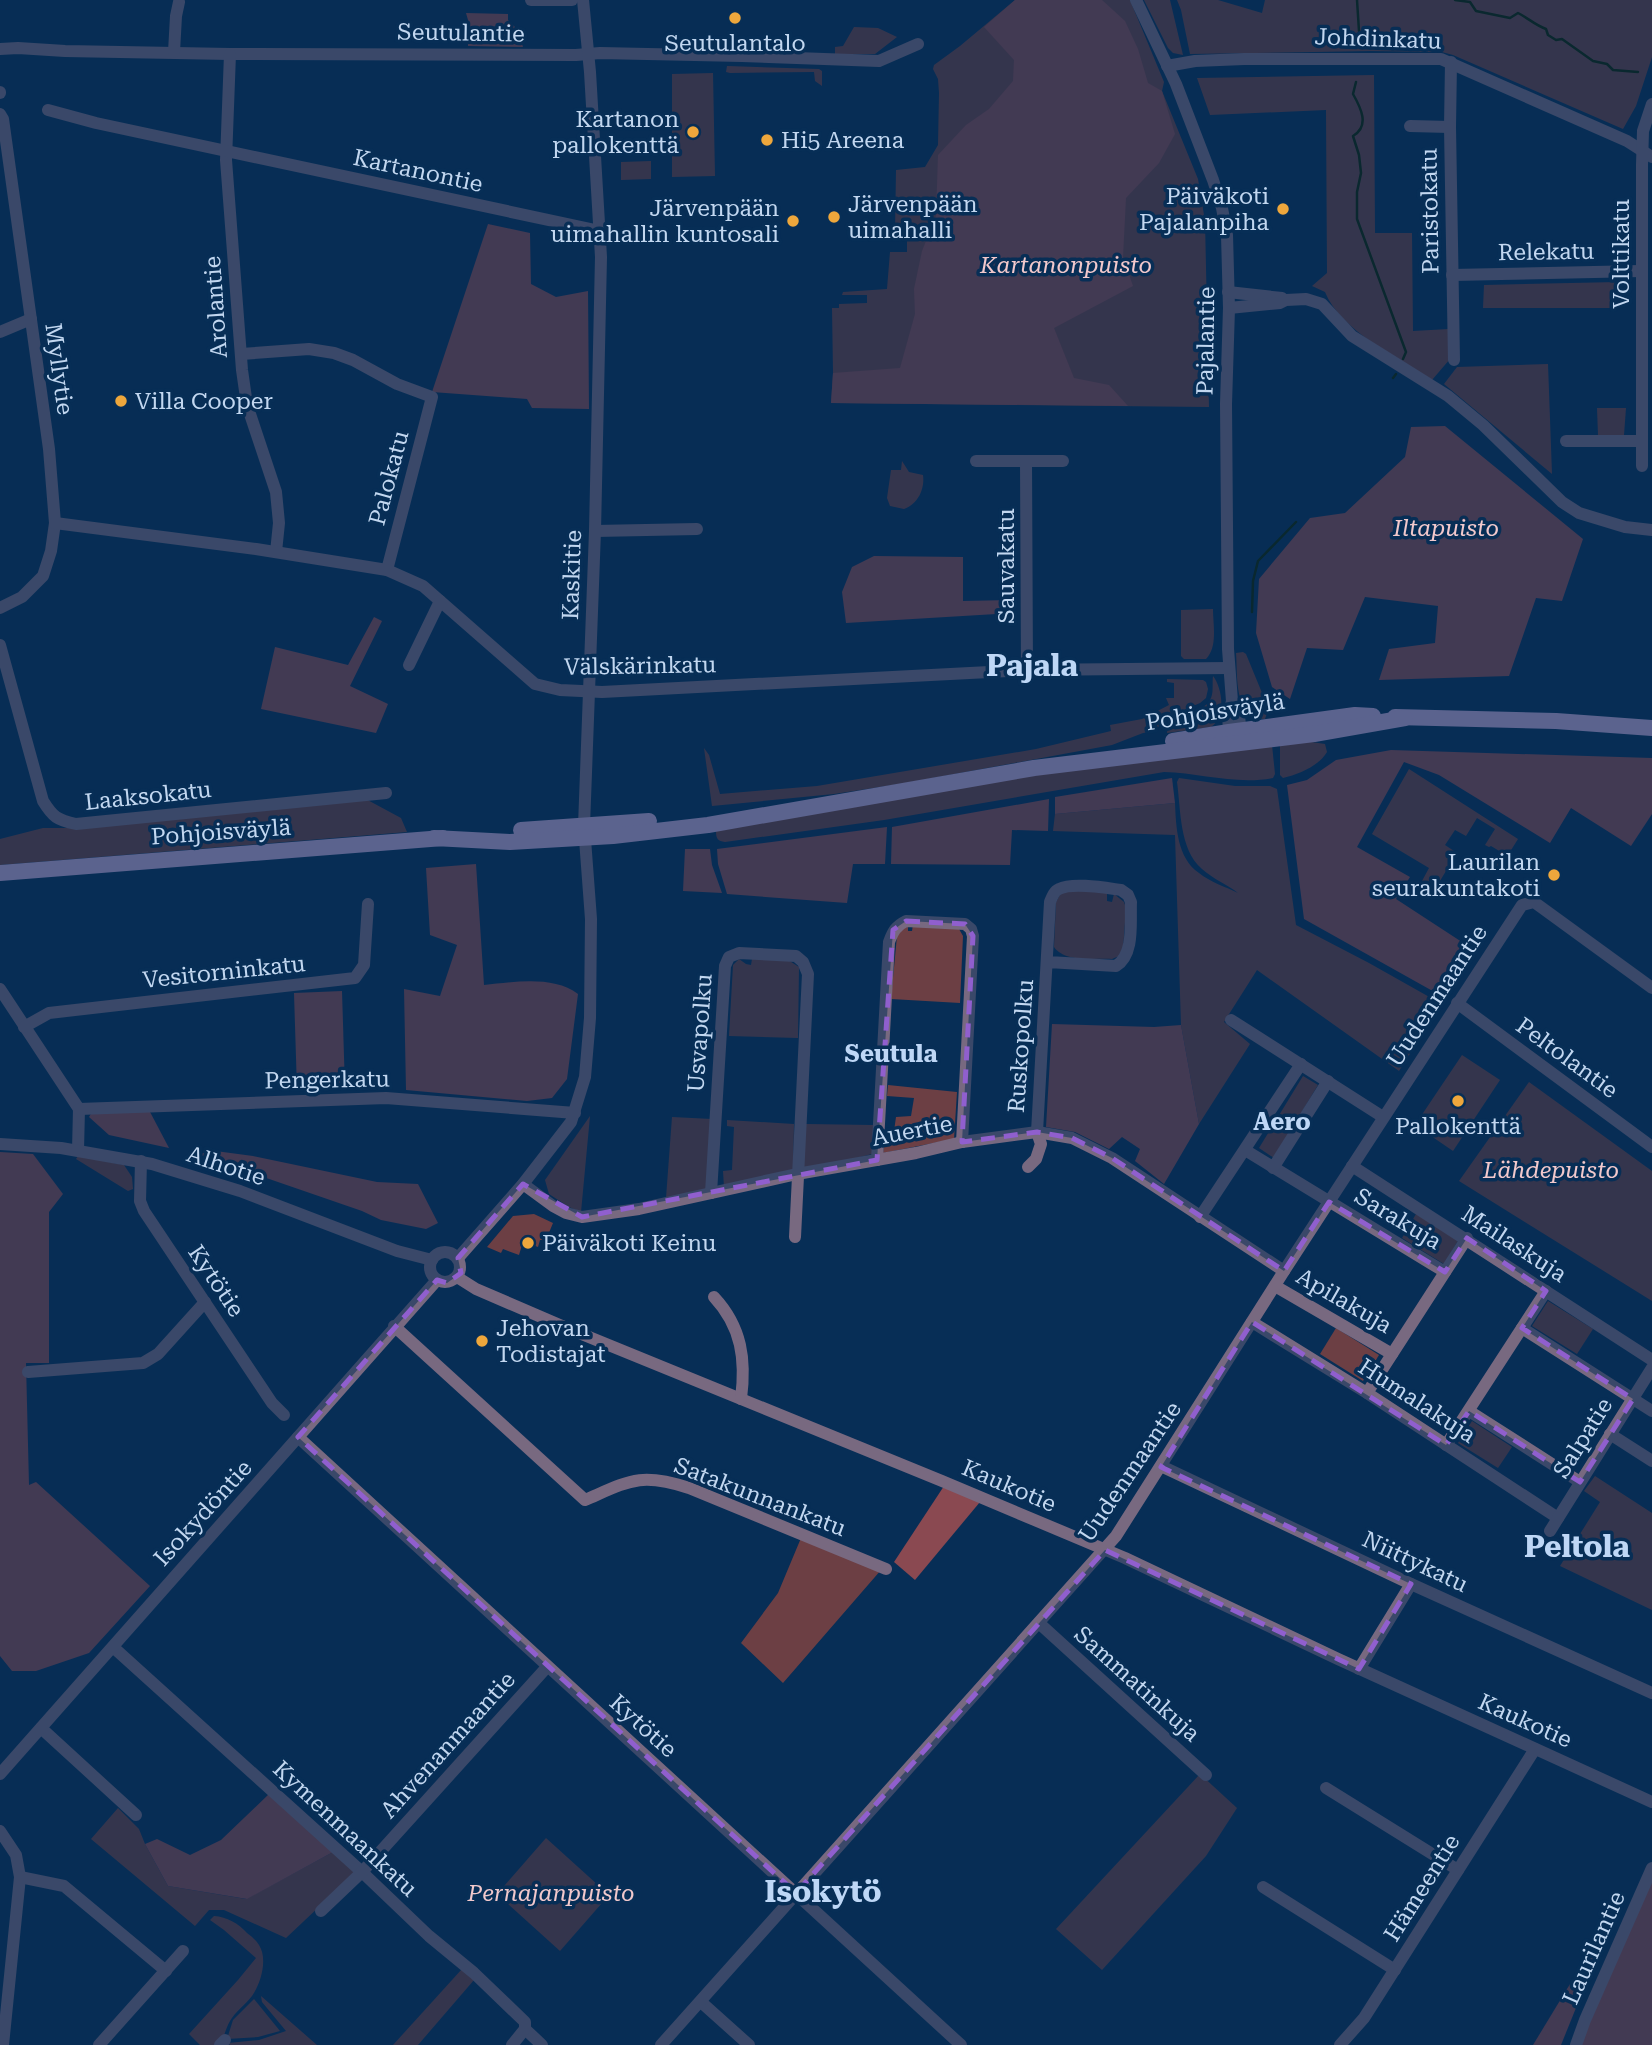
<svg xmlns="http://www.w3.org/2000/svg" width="1652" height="2045" font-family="'Roboto Serif',serif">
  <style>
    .green { fill: #6c3f44 }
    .forest { fill: #8a4951 }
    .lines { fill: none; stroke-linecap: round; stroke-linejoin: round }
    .stream { stroke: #0e2300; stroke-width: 2.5 }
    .minor { stroke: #786980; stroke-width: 12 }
    .major { stroke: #c2a4d3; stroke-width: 16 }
    .marked { fill: none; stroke: #905fce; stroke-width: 5; stroke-dasharray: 14 9; stroke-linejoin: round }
    .poi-dot { fill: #eea73c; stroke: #072e56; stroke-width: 2.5 }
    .labels { text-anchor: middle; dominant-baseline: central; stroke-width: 7; stroke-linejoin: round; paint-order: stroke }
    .street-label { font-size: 23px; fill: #c2d7f0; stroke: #072e56 }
    .poi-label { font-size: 23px; fill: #c2d7f0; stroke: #072e56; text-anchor: start }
    .park-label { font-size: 23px; font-style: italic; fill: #f2c9cc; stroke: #072e56 }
    .neighbourhood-label { font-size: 24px; font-weight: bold; fill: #bed7f6; stroke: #072e56 }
    .district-label { font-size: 30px; font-weight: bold; fill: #bed7f6; stroke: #072e56 }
  </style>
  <rect width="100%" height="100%" fill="#072e56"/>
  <g class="green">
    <path d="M1015 0H1130L1164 82 1162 91 1198 179 1205 221 1209 407 831 403 833 373 832 308H839V304L867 303V295H842L843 292 887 289 890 252H907V233H895L896 170 925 167 938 145 939 93 938 79 933 69 934 65 960 46Z"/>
    <path d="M1144 0H1170L1183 55 1173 53 1168 48Z"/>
    <path d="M1177 0H1218L1262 13 1265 0H1652V57L1636 106 1623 129 1453 55 1442 52 1371 51 1190 54 1181 10Z"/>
    <path d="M854 27 878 28 897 37 875 54H835V47L843 46Z"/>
    <path d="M727 66 819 69 822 71V86L815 81 814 72 730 73 726 72Z"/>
    <path d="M713 73 715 176 672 177V74Z"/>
    <path d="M1374 75 1375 233H1412L1413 331 1449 329 1450 359 1432 380C1398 358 1340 330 1325 292L1312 286 1327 273 1326 110 1210 115 1197 78Z"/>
    <path d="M651 161V179L621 180V162Z"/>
    <path d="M1618 282 1617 308H1483L1484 285Z"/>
    <path d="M1548 364 1552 474 1444 384 1457 367Z"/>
    <path d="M1597 408H1626L1624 435H1598Z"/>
    <path d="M902 461 909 472 923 475C925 489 918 504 904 509L890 506 887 498 891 470H901Z"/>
    <path d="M1213 609C1213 625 1218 647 1206 659H1184L1181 656V610Z"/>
    <path d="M1243 652 1246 654 1267 705V713L1265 719C1233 717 1238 676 1236 653Z"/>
    <path d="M1213 676C1223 689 1226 718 1211 727L1167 733 1168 724C1180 715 1202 713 1210 700 1214 694 1212 684 1213 676Z"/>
    <path d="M1167 679 1203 680 1206 682 1208 689 1206 698 1200 703 1168 717 1154 731 1143 733 1112 745 906 783 834 794 712 806 704 748 709 755 720 794 817 786 1036 749 1111 731 1110 725 1142 719 1169 705 1166 698H1174V683L1167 682Z"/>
    <path d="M1305 741 1325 744 1327 752C1319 766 1299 774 1283 778L1280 775V744Z"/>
    <path d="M1272 745 1275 774 1273 778C1236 785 1201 773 1164 772L884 820 725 842C718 841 716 839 716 831L1042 773Z"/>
    <path d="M1409 769 1518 839 1498 871 1491 867 1501 852 1491 846 1489 847 1485 845 1495 829 1477 818 1466 836 1455 830 1445 845 1457 853 1435 889 1422 881 1429 868 1372 834Z"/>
    <path d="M1179 778 1235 786H1270L1277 789 1296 925 1369 963 1440 1003 1439 1008 1399 1071 1257 970 1224 1022 1250 1044 1199 1124 1181 1025 1175 835 1053 831 1055 814 1175 803C1176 827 1177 858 1199 873 1210 882 1226 887 1238 893 1228 885 1213 879 1202 869 1179 849 1181 810 1177 782Z"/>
    <path d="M362 797 401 818 407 832 0 865V839L43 828H75Z"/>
    <path d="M1072 889 1107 893V901L1112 902 1114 894 1124 902 1126 908 1123 950 1119 956 1112 959C1095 958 1065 963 1054 947L1056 902 1061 893Z"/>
    <path d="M913 924 959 929 963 936 960 1003 891 999 897 936 900 928 908 925V931H912Z"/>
    <path d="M739 959 746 964 751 965 752 959 788 960 799 967 798 1038 729 1036 733 965Z"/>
    <path d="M1462 1055 1500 1080 1453 1151 1415 1125Z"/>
    <path d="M1303 1076 1318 1085 1274 1158 1259 1148Z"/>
    <path d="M1529 1082 1652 1171V1301L1459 1181Z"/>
    <path d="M888 1085 957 1092 954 1139 883 1153 886 1131H894L896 1117 911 1116 914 1098 887 1096Z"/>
    <path d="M590 1116 581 1212 569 1207 549 1194 545 1180Z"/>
    <path d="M672 1117 712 1119 708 1191 666 1198Z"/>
    <path d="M727 1120 794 1124 793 1173 724 1187 723 1171 732 1170 734 1127 727 1126Z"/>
    <path d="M806 1124 873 1125 872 1154 809 1170 802 1166Z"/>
    <path d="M78 1156 124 1165 132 1177 133 1189 128 1191 76 1159Z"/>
    <path d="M534 1214 553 1223 546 1240H540L538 1247 530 1244 528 1247 522 1245 519 1255 503 1249 501 1253 487 1247 513 1216Z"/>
    <path d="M1416 1214 1459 1239 1444 1264 1402 1238Z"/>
    <path d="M1548 1301 1593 1329 1577 1354 1532 1326Z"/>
    <path d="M1336 1328 1379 1355 1363 1381 1320 1354Z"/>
    <path d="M1472 1421 1512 1447 1498 1468 1458 1443Z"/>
    <path d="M1595 1476 1652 1513V1610L1560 1566 1600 1502 1584 1491Z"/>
    <path d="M801 1538 881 1570 783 1683 741 1643 778 1593Z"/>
    <path d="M1200 1774 1237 1808 1206 1856 1102 1970 1056 1929Z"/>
    <path d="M118 1808 139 1829 145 1844 168 1886 246 1899 333 1852 356 1872 286 1938 224 1910H209L195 1926 91 1839Z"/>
    <path d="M546 1838 609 1895 560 1951 497 1894Z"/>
    <path d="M214 1916C227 1917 238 1923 247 1933 251 1936 256 1940 259 1945 268 1959 261 1983 252 1996 245 2005 235 2012 230 2021 225 2029 225 2038 218 2045H200L189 2034 238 1980 256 1958 224 1930 210 1920Z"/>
    <path d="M462 1969 474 1980 418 2045H393Z"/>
    <path d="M261 1996 317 2045H230L228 2043 259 2040 286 2031 262 2002Z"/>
    <path d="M254 1999 280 2031 258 2037 227 2039 233 2020Z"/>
  </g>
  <g class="forest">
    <path d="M1015 0H1102L1125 21 1138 49 1148 83 1162 91 1175 134 1159 163 1126 198 1123 257 1133 286 1054 328 1074 378 1109 385 1128 406 831 403 833 373 900 368 915 314 914 289 922 251 936 216 938 155 966 125 989 109 1013 81 1014 60 984 27Z"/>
    <path d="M466 13 508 14V20L518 30 523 47 468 46V20Z"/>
    <path d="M488 224 530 233 531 284 556 297 588 291 589 409 532 408 527 399 432 392Z"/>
    <path d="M1445 426 1583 539 1562 601 1536 598 1509 676 1379 680 1389 649 1435 643 1438 606 1365 597 1343 650 1307 648 1290 699 1272 687 1256 633 1259 579 1310 518 1345 513 1405 457 1411 427Z"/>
    <path d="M874 556 963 557V601L1011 600 1013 613 846 623 842 592 852 567Z"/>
    <path d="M374 617 382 621 350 686 388 704 376 733 261 709 275 647 348 665Z"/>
    <path d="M1391 750 1652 758V814L1631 846 1571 808 1550 843 1439 775 1404 762 1357 847 1410 877 1396 899 1468 946 1438 994 1304 919 1287 785 1307 780 1336 760Z"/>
    <path d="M1172 778 1175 803 1055 814V797Z"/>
    <path d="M1049 799 1048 831 1012 830 1010 865 891 864 892 827Z"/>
    <path d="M887 827 885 864H853L847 903 727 894 718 864 717 849Z"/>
    <path d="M685 849H710L712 865 722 893 683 891Z"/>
    <path d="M476 864 484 985C514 982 553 975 578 994L567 1079 552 1098 527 1101 406 1090 404 989 440 996 457 945 430 935 426 868Z"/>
    <path d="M342 991 345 1089 297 1090 294 993Z"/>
    <path d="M1052 1024 1154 1027 1181 1025 1199 1124 1164 1184 1135 1161 1140 1149 1122 1137 1109 1149 1075 1132 1046 1127Z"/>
    <path d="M149 1110 169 1148 109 1135 89 1117 92 1112Z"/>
    <path d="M208 1150 253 1156 377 1182 418 1184 438 1223 426 1229 381 1220 362 1211 200 1155Z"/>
    <path d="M0 1152 33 1154 63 1194 49 1212V1363H26L29 1485 36 1482 150 1586 89 1653 36 1671H12L0 1656Z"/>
    <path d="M944 1486 980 1502 915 1580 894 1562Z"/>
    <path d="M269 1794 333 1852 247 1899 168 1886 145 1844 157 1839 190 1855 221 1840Z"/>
    <path d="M1652 1868V2045H1576Z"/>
    <path d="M1616 1909 1561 2045H1533L1607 1923Z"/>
  </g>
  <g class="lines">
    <g class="stream">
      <path d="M1357 0 1359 31"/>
      <path d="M1455 0 1470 2 1476 11 1510 18 1518 13C1528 18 1535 25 1546 29L1548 35 1556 40 1562 39 1593 61 1607 64 1613 70 1638 72"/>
      <path d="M1356 82 1353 94C1361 108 1370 126 1353 136L1359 155 1361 173 1357 192V219L1406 352 1403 359"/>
      <path d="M1393 378 1396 374"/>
      <path d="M1252 612 1253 581 1258 561 1296 522"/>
    </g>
    <g class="minor">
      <path d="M531 0H572"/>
      <path d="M1136 0 1176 84 1213 180 1222 208 1227 235 1229 308 1226 404 1228 649 1232 701 1228 717 1230 741"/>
      <path d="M0 49 18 48 65 51 230 54 576 55 600 53 742 56 879 61 918 44"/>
      <path d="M174 52 176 16 179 2"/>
      <path d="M230 54 226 160 242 370 247 405 276 492 279 523 276 552"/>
      <path d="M1451 62 1450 127 1454 360"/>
      <path d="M1167 66 1195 61 1244 59H1441L1627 141 1652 157"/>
      <path d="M0 92V93"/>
      <path d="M48 110 96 123 600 231"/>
      <path d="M0 114 3 119 49 449 55 523 51 551 43 576 22 597 0 608"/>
      <path d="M1410 126 1450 127"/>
      <path d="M1452 275 1641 271"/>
      <path d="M1228 292 1282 298"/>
      <path d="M1229 308 1280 303 1286 300 1306 299 1322 304 1352 336 1448 396 1483 425 1562 502 1579 513 1625 527 1652 530"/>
      <path d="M0 332 31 319"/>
      <path d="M241 354 309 349 334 353 353 360 397 384 432 397 387 570"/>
      <path d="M1566 441H1642"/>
      <path d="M976 461H1063"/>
      <path d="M1026 461 1027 670"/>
      <path d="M1642 466V165L1643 131 1652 104"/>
      <path d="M55 523 256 549 387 570 423 586 535 684 560 690 602 692 1027 670 1228 668"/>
      <path d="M595 531 697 529"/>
      <path d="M0 645 43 801C53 817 57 820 76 824L386 793"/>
      <path d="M409 665 440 601"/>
      <path d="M1232 701 1239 715 1241 737"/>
      <path d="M0 989 79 1109 78 1150"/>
      <path d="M1457 1003 1652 1147"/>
      <path d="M1231 1020 1383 1117"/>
      <path d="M24 1027 49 1013 355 978 364 965 368 904"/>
      <path d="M79 1109 386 1098 575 1113"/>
      <path d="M0 1144 61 1148 152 1164 240 1191 397 1251 432 1260"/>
      <path d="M1245 1150 1445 1272"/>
      <path d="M877 1160 889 942C893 931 896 926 906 921L965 924 971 929 973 936 962 1142"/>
      <path d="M141 1161 140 1201 144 1211 272 1403 284 1415"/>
      <path d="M1352 1166 1652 1360"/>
      <path d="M1028 1167 1036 1159 1041 1144 1037 1132 1050 902C1052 897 1054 891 1059 889 1073 882 1106 888 1121 890L1128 895 1131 902C1130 922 1135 954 1116 966L1048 962"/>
      <path d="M1273 1168 1328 1081"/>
      <path d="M523 1184 553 1206 566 1213 582 1217 639 1209 797 1174 916 1153 962 1142 1037 1132 1072 1138 1112 1158 1284 1271"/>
      <path d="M711 1193 725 966 729 957 739 953 796 956 803 962 808 974 795 1237"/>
      <path d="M1200 1217 1301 1064"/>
      <circle cx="445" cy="1267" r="15"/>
      <path d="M458 1258 523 1184 571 1122 585 1077 590 1018 591 919 584 826 595 531 601 257 590 72 583 0"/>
      <path d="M457 1277 476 1289 562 1326 942 1481 1125 1558 1338 1659 1652 1802"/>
      <path d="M1275 1286 1392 1354"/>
      <path d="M714 1297C742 1327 746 1360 741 1399"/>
      <path d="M1252 1322 1367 1393 1558 1518"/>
      <path d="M394 1326 585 1500C629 1481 640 1472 689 1488L886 1569"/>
      <path d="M1522 1328 1652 1411"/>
      <path d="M28 1372 143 1363 158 1354 205 1302"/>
      <path d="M1367 1393 1467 1238"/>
      <path d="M1469 1411 1580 1482"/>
      <path d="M1610 1434 1652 1461"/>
      <path d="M298 1437 961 2045"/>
      <path d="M1446 1445 1546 1291"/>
      <path d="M1161 1466 1411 1584 1652 1693"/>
      <path d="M1550 1531 1652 1368"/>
      <path d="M1040 1624 1206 1775"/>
      <path d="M113 1647 362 1872 429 1936 474 1973 525 2022V2029L542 2045"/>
      <path d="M1359 1669 1411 1584"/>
      <path d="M41 1728 136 1815"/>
      <path d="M0 1774 437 1280"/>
      <path d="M1326 1788 1458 1870"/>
      <path d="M0 1831 16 1855 20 1877 3 2045"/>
      <path d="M20 1877 64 1886 166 1971"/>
      <path d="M1263 1887 1395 1970"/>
      <path d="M321 1911 362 1872 547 1667"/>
      <path d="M701 2002 749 2045"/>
      <path d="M99 2045 183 1951"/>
      <path d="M220 2045 225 2040"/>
      <path d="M512 2045 525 2029"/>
      <path d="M661 2045 1116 1536 1284 1271 1522 905 1534 902 1652 988"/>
      <path d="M1340 2045 1364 2018 1535 1749"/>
      <path d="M1576 2045 1585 2020 1652 1868"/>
    </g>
    <g class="major">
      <path d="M1395 717 1556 721 1652 728"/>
      <path d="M1173 741 1229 732 1355 715 1373 716"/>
      <path d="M521 830 649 821"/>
      <path d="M434 838 510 842 613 836 708 825 1034 768 1314 734 1405 718"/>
      <path d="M0 873 443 838"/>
    </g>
  </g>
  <path d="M0 0H1652V2045H0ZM906 921 965 924 973 936 962 1142 1037 1132 1072 1138 1112 1158 1284 1271 1329 1202 1445 1272 1467 1238 1546 1291 1522 1328 1633 1399 1580 1482 1469 1411 1446 1445 1252 1322 1161 1467 1411 1584 1359 1669 1105 1550 796 1893 298 1437 437 1280 447 1283 461 1273 458 1258 523 1184 582 1217 877 1160 893 930Z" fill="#072e56" fill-opacity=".55" fill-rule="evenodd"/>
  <path class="marked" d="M906 921 965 924 973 936 962 1142 1037 1132 1072 1138 1112 1158 1284 1271 1329 1202 1445 1272 1467 1238 1546 1291 1522 1328 1633 1399 1580 1482 1469 1411 1446 1445 1252 1322 1161 1467 1411 1584 1359 1669 1105 1550 796 1893 298 1437 437 1280 447 1283 461 1273 458 1258 523 1184 582 1217 877 1160 893 930Z"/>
  <g class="poi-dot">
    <circle cx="735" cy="18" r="7"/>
    <circle cx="693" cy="132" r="7"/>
    <circle cx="767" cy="140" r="7"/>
    <circle cx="1283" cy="209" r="7"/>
    <circle cx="834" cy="217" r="7"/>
    <circle cx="793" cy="221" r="7"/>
    <circle cx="121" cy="401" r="7"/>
    <circle cx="1554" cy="875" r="7"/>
    <circle cx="1458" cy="1101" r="7"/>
    <circle cx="528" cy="1243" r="7"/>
    <circle cx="482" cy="1341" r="7"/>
  </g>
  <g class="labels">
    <g class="street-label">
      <text transform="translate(461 33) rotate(1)">Seutulantie</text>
      <text transform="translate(1378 39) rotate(2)">Johdinkatu</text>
      <text transform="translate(418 171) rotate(12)">Kartanontie</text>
      <text transform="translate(1430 211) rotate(-91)">Paristokatu</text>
      <text transform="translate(1546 252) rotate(-1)">Relekatu</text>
      <text transform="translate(1621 254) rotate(-90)">Volttikatu</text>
      <text transform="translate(216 307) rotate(-94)">Arolantie</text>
      <text transform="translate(1206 341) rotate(-89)">Pajalantie</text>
      <text transform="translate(59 369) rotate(82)">Myllytie</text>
      <text transform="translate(389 478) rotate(-75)">Palokatu</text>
      <text transform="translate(1006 566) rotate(-90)">Sauvakatu</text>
      <text transform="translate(572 575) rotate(-88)">Kaskitie</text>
      <text transform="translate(640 666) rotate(-1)">Välskärinkatu</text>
      <text transform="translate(1215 712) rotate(-9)">Pohjoisväylä</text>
      <text transform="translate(148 796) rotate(-6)">Laaksokatu</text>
      <text transform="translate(221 832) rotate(-4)">Pohjoisväylä</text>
      <text transform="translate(224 972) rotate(-6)">Vesitorninkatu</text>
      <text transform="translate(1437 996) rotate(-57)">Uudenmaantie</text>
      <text transform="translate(700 1033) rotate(-86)">Usvapolku</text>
      <text transform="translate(1021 1046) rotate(-86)">Ruskopolku</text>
      <text transform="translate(1567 1058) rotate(36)">Peltolantie</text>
      <text transform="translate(327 1080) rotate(-1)">Pengerkatu</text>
      <text transform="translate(912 1131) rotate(-11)">Auertie</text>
      <text transform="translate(226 1166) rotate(18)">Alhotie</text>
      <text transform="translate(1398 1219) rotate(31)">Sarakuja</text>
      <text transform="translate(1514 1244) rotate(33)">Mailaskuja</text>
      <text transform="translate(216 1281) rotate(56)">Kytötie</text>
      <text transform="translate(1344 1301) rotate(30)">Apilakuja</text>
      <text transform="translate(1417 1401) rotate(33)">Humalakuja</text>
      <text transform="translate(1583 1438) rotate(-58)">Salpatie</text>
      <text transform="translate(1130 1472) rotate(-56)">Uudenmaantie</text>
      <text transform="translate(1009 1486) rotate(23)">Kaukotie</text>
      <text transform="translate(760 1497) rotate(21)">Satakunnankatu</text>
      <text transform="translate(203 1513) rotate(-48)">Isokydöntie</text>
      <text transform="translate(1415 1562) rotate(25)">Niittykatu</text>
      <text transform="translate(1137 1684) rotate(42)">Sammatinkuja</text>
      <text transform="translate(1525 1721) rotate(24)">Kaukotie</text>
      <text transform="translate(643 1726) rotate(42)">Kytötie</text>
      <text transform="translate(448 1745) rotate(-48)">Ahvenanmaantie</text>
      <text transform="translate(345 1829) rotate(43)">Kymenmaankatu</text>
      <text transform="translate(1422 1888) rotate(-58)">Hämeentie</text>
      <text transform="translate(1594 1948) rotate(-66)">Laurilantie</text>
    </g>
    <g class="poi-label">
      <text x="735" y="43" text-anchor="middle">Seutulantalo</text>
      <text x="679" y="119" text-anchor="end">Kartanon<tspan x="679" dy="26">pallokenttä</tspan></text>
      <text x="781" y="140">Hi5 Areena</text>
      <text x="1269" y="196" text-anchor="end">Päiväkoti<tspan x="1269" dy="26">Pajalanpiha</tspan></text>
      <text x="848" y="204">Järvenpään<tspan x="848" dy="26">uimahalli</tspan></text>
      <text x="779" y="208" text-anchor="end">Järvenpään<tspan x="779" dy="26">uimahallin kuntosali</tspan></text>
      <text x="135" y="401">Villa Cooper</text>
      <text x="1540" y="862" text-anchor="end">Laurilan<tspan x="1540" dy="26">seurakuntakoti</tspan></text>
      <text x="1458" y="1126" text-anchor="middle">Pallokenttä</text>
      <text x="542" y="1243">Päiväkoti Keinu</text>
      <text x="496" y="1328">Jehovan<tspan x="496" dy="26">Todistajat</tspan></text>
    </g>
    <g class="park-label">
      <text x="1066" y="265">Kartanonpuisto</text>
      <text x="1446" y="528">Iltapuisto</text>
      <text x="1551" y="1170">Lähdepuisto</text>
      <text x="551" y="1893">Pernajanpuisto</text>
    </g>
    <g class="neighbourhood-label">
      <text x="891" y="1054">Seutula</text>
      <text x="1282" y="1122">Aero</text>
    </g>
    <g class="district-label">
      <text x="1032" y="665">Pajala</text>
      <text x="1577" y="1546">Peltola</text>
      <text x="823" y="1891">Isokytö</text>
    </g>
  </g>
</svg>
